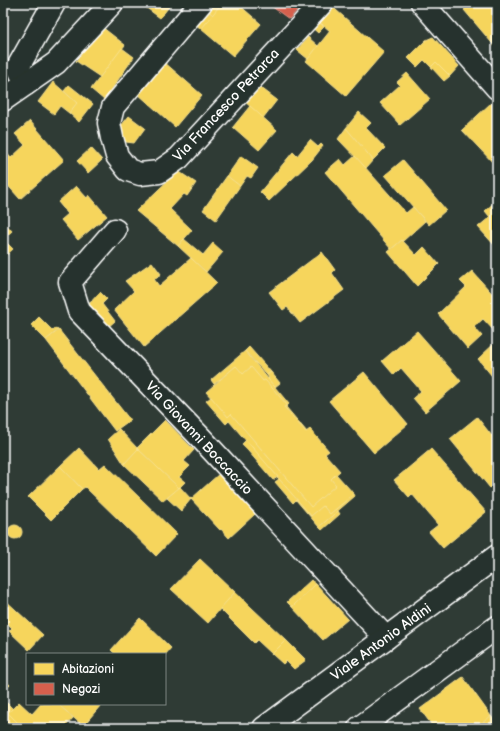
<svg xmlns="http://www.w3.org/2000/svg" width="500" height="731" font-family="'Balsamiq Sans',sans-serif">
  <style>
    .homes { fill: #f6d55c; stroke: #f9e28d }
    .shops { fill: #d6604d; stroke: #e29082 }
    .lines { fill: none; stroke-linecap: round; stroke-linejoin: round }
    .minor-casing { stroke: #fff; stroke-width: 25 }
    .major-casing { stroke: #fff; stroke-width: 25 }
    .minor { stroke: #26332d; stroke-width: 22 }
    .major { stroke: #26332d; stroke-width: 22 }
    .labels { text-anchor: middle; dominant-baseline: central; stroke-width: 4; stroke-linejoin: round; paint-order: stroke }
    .street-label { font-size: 14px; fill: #fff; stroke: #26332d }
  </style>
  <rect width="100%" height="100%" fill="#2f3b35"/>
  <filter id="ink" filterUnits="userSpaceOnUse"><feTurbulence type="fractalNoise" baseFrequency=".025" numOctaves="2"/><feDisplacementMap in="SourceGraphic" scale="8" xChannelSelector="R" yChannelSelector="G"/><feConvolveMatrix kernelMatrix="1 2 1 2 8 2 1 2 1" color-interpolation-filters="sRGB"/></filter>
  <g filter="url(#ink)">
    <g class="homes">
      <path d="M140 3H172L160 18Z"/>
      <path d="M207 3H222L213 15 204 8Z"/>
      <path d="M222 3H237L261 24 233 56 201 29Z"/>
      <path d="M328 3 384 52 346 96 306 61 330 31 315 18Z"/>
      <path d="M471 3H497V49L464 10Z"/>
      <path d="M204 8 213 15 201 29 193 22Z"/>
      <path d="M315 18 324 27 318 33 309 25Z"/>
      <path d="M102 27 125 45 100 77 76 61Z"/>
      <path d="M308 37 318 46 308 59 297 50Z"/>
      <path d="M433 37 459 66 450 76 436 62 431 67 424 60 417 67 408 58 426 40Z"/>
      <path d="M122 48 134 57 104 100 91 89Z"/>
      <path d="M164 62 202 95 175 127 137 93Z"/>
      <path d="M436 62 450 76 444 81 431 67Z"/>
      <path d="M407 73 430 99 400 125 380 103 400 85 397 82Z"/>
      <path d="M53 82 77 103 69 113 60 106 54 114 38 102Z"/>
      <path d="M256 84 277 100 263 118 243 100Z"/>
      <path d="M69 85 93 104 79 122 69 113 77 103 64 91Z"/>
      <path d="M491 103 497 110V167L462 130Z"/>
      <path d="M250 106 277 130 259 150 233 127Z"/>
      <path d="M359 112 371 123 366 128 385 148 373 160 346 128Z"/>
      <path d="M129 116 145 128 134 143 126 142 122 139 117 131Z"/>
      <path d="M30 121 64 160 20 199 3 180V149L11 158 25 145 15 134Z"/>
      <path d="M346 128 373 160 366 168 338 139Z"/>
      <path d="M310 140 318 147 321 144 323 146 312 160 269 201 260 192 293 152 297 156Z"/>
      <path d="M91 148 102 160 88 173 77 161Z"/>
      <path d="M241 156 258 168 251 178 247 176 240 186 227 176Z"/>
      <path d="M355 156 406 213 413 207 425 221 403 241 402 240 391 249 325 172 340 159 345 165Z"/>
      <path d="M403 160 446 210 429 225 385 175Z"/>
      <path d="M178 171 196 183 187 196 184 194 170 209 192 230 178 246 136 211Z"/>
      <path d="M227 176 240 186 216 220 203 210Z"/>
      <path d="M76 186 87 198 89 195 107 216 78 240 61 220 68 214 58 202Z"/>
      <path d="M497 200 496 229 497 248 478 227 490 217 485 211Z"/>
      <path d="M3 221 12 231 3 239Z"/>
      <path d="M3 239 13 249 3 258Z"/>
      <path d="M184 239 203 255 213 243 223 252 206 272 178 246Z"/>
      <path d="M402 240 416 255 424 247 439 264 417 286 388 252Z"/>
      <path d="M322 252 335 270 332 273 344 290 300 323 287 307 283 310 269 292Z"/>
      <path d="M191 258 217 283 144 347 114 310 134 291 125 281 152 262 161 274 154 279 159 286Z"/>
      <path d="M472 271 497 299V334L483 319 474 327 482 336 468 349 438 314 466 287 460 281Z"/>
      <path d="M100 292 107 299 102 304 115 321 107 328 88 305Z"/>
      <path d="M39 317 53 331 55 328 58 330 46 340 31 325Z"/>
      <path d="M59 330 130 420 115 431 46 340Z"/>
      <path d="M417 331 461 381 425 412 413 398 421 391 401 368 394 375 382 361Z"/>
      <path d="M497 341V382L478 359Z"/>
      <path d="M249 347 271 372 267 375 245 351Z"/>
      <path d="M245 351 289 404 286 407 307 432H306L284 407 287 405 265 380 263 381 251 367 243 374 236 366 214 384 211 380Z"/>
      <path d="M236 366 243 374 251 367 263 381 265 380 287 405 284 407 306 432 310 429 329 451 325 454 340 471 331 479 336 485 311 507 231 414 228 417 206 392Z"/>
      <path d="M271 372 280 383 275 387 268 379 269 378 267 375Z"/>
      <path d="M364 372 408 424 374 453 329 401Z"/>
      <path d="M211 397 228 417 231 414 311 507 336 485 331 479 336 474 354 494 330 514 323 506 311 516 229 421 226 424 206 401Z"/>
      <path d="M477 417 492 436 497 431V468L495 470 497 472V483L490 488 450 439Z"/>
      <path d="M165 420 194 450 184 461 190 466 179 477 185 482 179 488 137 448Z"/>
      <path d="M119 429 138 449 124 464 108 439Z"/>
      <path d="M246 440 278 477 273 480 242 444Z"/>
      <path d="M79 448 99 469 105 464 177 534 156 556 85 487 82 489 60 466Z"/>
      <path d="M138 449 179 488 163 501 124 464Z"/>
      <path d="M431 449 486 512 443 548 429 532 438 525 412 494 409 497 394 480Z"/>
      <path d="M60 466 82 489 51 520 28 497Z"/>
      <path d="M219 474 255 514 229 538 221 529 220 530 191 499Z"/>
      <path d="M279 479 311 516 323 506 330 514 354 494 355 496 319 527 296 500 293 503 275 482Z"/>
      <path d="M180 487 191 499 181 511 167 498Z"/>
      <path d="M338 511 340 514 322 530 319 527Z"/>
      <circle cx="15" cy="532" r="7"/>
      <path d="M200 559 235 592 208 623 171 589Z"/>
      <path d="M311 580 316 584 292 607 287 602Z"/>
      <path d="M316 584 348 619 323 640 292 607Z"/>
      <path d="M235 592 286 640 272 654 257 640 254 643 220 609Z"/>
      <path d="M3 598 43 635 29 650 9 631 12 628 3 619Z"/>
      <path d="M140 618 171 648 165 655 115 654 111 650Z"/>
      <path d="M286 640 306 660 294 669 286 661 283 664 272 654Z"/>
      <path d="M463 677 491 716 476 728H434L420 709Z"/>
      <path d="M3 678 10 685 3 692Z"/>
      <path d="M3 699 13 709 8 713 23 728H3Z"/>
      <path d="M19 702 32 714 41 704H58L73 718 64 728H23L8 713Z"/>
      <path d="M58 704H100L101 705 83 726Z"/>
      <path d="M491 716 497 724V728H476Z"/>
    </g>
    <path class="shops" d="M273 3H304L289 19 271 6Z"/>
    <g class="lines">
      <defs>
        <g id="minor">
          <path d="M201 3 113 107 109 123 112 138 117 156 128 170 140 174 159 172 179 158 322 3"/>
          <path d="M422 3 497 88"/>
          <path d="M26 84 18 67 54 3"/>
          <path d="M3 100 56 63 112 3"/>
          <path d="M115 230 70 282 79 311 200 437 386 638"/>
        </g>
        <g id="major">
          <path d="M264 728 497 556"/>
          <path d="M359 728 497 627"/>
        </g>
      </defs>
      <use href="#minor" class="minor-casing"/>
      <use href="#major" class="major-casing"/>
      <use href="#minor" class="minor"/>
      <use href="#major" class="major"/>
    </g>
  </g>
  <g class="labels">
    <g class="street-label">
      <text transform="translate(226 105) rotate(-47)">Via Francesco Petrarca</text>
      <text transform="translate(199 438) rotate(47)">Via Giovanni Boccaccio</text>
      <text transform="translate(381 642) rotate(-36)">Viale Antonio Aldini</text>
    </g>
  </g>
  <rect width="500" height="731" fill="none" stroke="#26332d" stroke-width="16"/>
  <rect x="8" y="8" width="484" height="715" fill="none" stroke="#fff" stroke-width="1.5" filter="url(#ink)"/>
  <rect x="26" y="653" width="140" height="52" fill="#26332d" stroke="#7d8581"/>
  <rect x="34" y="663" width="20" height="12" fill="#f6d55c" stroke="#7d8581"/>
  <text x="62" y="673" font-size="12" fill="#ffffff">Abitazioni</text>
  <rect x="34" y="683" width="20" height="12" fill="#d6604d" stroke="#7d8581"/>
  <text x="62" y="693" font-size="12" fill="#ffffff">Negozi</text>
</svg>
